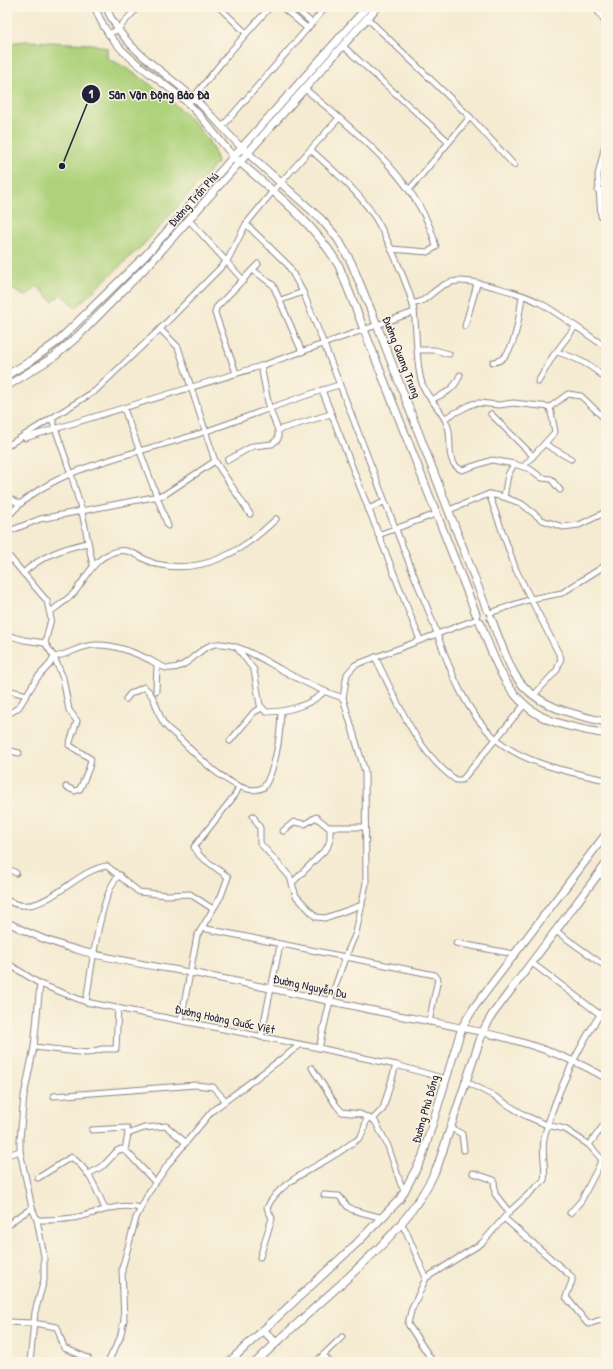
<svg xmlns="http://www.w3.org/2000/svg" width="613" height="1369" font-family="'Patrick Hand',sans-serif">
  <style>
    .green { fill: #aed27b; stroke: #687a5b }
    .lines { fill: none; stroke-linecap: round; stroke-linejoin: round }
    .minor-casing { stroke: #8c8686; stroke-width: 7 }
    .tertiary-casing { stroke: #8c8686; stroke-width: 8 }
    .secondary-casing { stroke: #8c8686; stroke-width: 9 }
    .minor { stroke: #fff; stroke-width: 5 }
    .tertiary { stroke: #fff; stroke-width: 6 }
    .secondary { stroke: #fff; stroke-width: 7 }
    .labels { text-anchor: middle; dominant-baseline: central; stroke-width: 3; stroke-linejoin: round; paint-order: stroke }
    .street-label { font-size: 12px; fill: #22223b; stroke: #fcf5e5 }
    .leader { fill: none; stroke: #22223b; stroke-width: 1.5 }
    .callout-dot { fill: #22223b; stroke: #fcf5e5; stroke-width: 1.5 }
    .mark-label { font-size: 12px; text-anchor: middle; font-weight: bold; fill: #fff }
    .callout-label { font-size: 13px; text-anchor: middle; font-weight: bold; fill: #22223b; stroke: #fcf5e5; stroke-width: 3; stroke-linejoin: round; paint-order: stroke }
  </style>
  <rect width="100%" height="100%" fill="#fcf5e5"/>
  <filter id="ink" filterUnits="userSpaceOnUse"><feTurbulence type="fractalNoise" baseFrequency=".025" numOctaves="2"/><feDisplacementMap in="SourceGraphic" scale="8" xChannelSelector="R" yChannelSelector="G"/><feConvolveMatrix kernelMatrix="1 2 1 2 8 2 1 2 1" color-interpolation-filters="sRGB"/></filter>
  <filter id="wash" filterUnits="userSpaceOnUse"><feTurbulence type="fractalNoise" baseFrequency=".012" numOctaves="4" result="noise"/><feDisplacementMap in="SourceGraphic" scale="16" xChannelSelector="R" yChannelSelector="G"/><feGaussianBlur stdDeviation="0.9" result="paint"/><feColorMatrix in="noise" values="0 0 0 0 0 0 0 0 0 0 0 0 0 0 0 0 0 1.4 0 .05"/><feComposite in="paint" operator="in"/></filter>
  <g filter="url(#wash)">
    <rect width="100%" height="100%" fill="#f5ebd2"/>
    <path class="green" d="M25 41 92 44 107 48V58C137 71 200 119 213 149 215 153 216 159 217 163L145 243 75 308 61 294 53 302 37 286 26 297 7 286V43Z"/>
  </g>
  <g filter="url(#ink)">
    <g class="lines">
      <defs>
        <g id="minor">
          <path d="M219 7 246 33"/>
          <path d="M282 7 307 28"/>
          <path d="M294 7 312 23"/>
          <path d="M367 18 470 117 409 190"/>
          <path d="M108 34 117 30 138 7"/>
          <path d="M343 46 449 142"/>
          <path d="M305 89C352 128 422 183 436 247L428 252 391 249"/>
          <path d="M188 104 230 52 270 7"/>
          <path d="M470 117 514 165"/>
          <path d="M222 127 326 7"/>
          <path d="M311 150C336 173 364 196 380 226 390 245 411 291 414 311 417 332 416 361 421 380 425 398 443 409 448 427 453 443 444 462 462 470L492 460 514 464"/>
          <path d="M598 190 606 191"/>
          <path d="M601 216 598 175 606 141"/>
          <path d="M189 220 244 281"/>
          <path d="M246 224 288 265 303 292C346 397 384 503 427 607 445 652 458 706 496 739 524 764 570 772 606 780"/>
          <path d="M253 270 273 285 302 352"/>
          <path d="M281 300 303 292"/>
          <path d="M413 303C428 304 436 282 458 281 475 280 524 294 540 303 563 316 584 333 606 347"/>
          <path d="M465 326 477 284"/>
          <path d="M160 329 178 347 215 461 250 514"/>
          <path d="M418 350H435L449 354"/>
          <path d="M557 352C577 358 591 365 606 379"/>
          <path d="M493 362C516 361 519 314 522 297"/>
          <path d="M236 373 215 313 216 308 258 264"/>
          <path d="M538 382 553 356 575 327"/>
          <path d="M322 390 420 640"/>
          <path d="M433 399C446 393 454 390 460 375"/>
          <path d="M124 409 168 526"/>
          <path d="M491 414 533 456"/>
          <path d="M445 418 472 404 479 403 499 405 513 403 550 407"/>
          <path d="M52 419 71 474 82 512 93 566"/>
          <path d="M278 430 331 414"/>
          <path d="M25 438 261 366 414 312"/>
          <path d="M545 444 571 459"/>
          <path d="M7 446 95 391 160 329 227 261 246 224 273 191 339 118"/>
          <path d="M228 460 253 446 272 444 278 439V430L269 407 261 366"/>
          <path d="M524 466 555 432 550 407 568 394 581 396 606 420"/>
          <path d="M489 494 504 497 522 504 542 520 563 527 579 525 606 512"/>
          <path d="M7 497 20 504"/>
          <path d="M504 497 508 475 514 464 530 469 542 478 551 479 560 490"/>
          <path d="M368 509 384 502"/>
          <path d="M449 510 489 494 516 570 561 658 557 670 534 695"/>
          <path d="M7 518C49 465 145 453 207 431 251 416 294 398 339 385"/>
          <path d="M7 532 40 519 164 495 215 461"/>
          <path d="M378 535 436 514"/>
          <path d="M7 554 47 601 51 619 45 643 54 657 50 664 37 678 19 707 12 712 7 711"/>
          <path d="M23 573C43 555 62 549 87 543"/>
          <path d="M50 612C58 606 67 600 74 593 87 577 93 559 114 552 130 546 141 560 156 564 204 575 243 551 276 519"/>
          <path d="M490 613 531 599 562 593 606 565"/>
          <path d="M7 635 24 640 45 643"/>
          <path d="M238 649 254 670 260 705 266 712C286 712 309 706 324 692"/>
          <path d="M375 657C397 700 416 752 456 780H462L525 704"/>
          <path d="M7 690 27 695"/>
          <path d="M156 691 157 665"/>
          <path d="M126 699 130 694 144 687C156 696 156 710 163 722 166 728 173 732 178 737 193 752 240 802 264 787 277 766 280 737 281 712"/>
          <path d="M230 741 254 712 262 708"/>
          <path d="M7 750 19 753"/>
          <path d="M66 787 75 791 80 789 89 768 91 759 69 745 77 721 69 710 63 678 54 657C68 655 81 645 95 645 114 644 133 652 150 660 155 663 160 666 166 668 190 672 199 641 222 644 243 646 262 659 280 669 301 681 321 691 343 698"/>
          <path d="M253 816 260 828V843L290 877 296 896 316 917 325 918 362 905"/>
          <path d="M283 831 294 822 305 824 316 817 328 827H365"/>
          <path d="M7 868 16 873"/>
          <path d="M599 873 606 879"/>
          <path d="M293 882 327 848 330 840V827"/>
          <path d="M7 900C42 922 73 870 107 866L139 892 167 895 190 894 213 909"/>
          <path d="M202 928 435 975 438 979 429 1022"/>
          <path d="M556 931 606 967"/>
          <path d="M456 943 514 954"/>
          <path d="M7 963 40 984 86 1002 319 1048 396 1065 446 1079"/>
          <path d="M532 963 606 1019"/>
          <path d="M86 1002C90 978 101 886 120 875"/>
          <path d="M181 1020 197 936 221 896 228 877 200 856 194 847 235 795 239 787"/>
          <path d="M261 1037 280 945"/>
          <path d="M34 1047 87 1053 102 1049H116L118 1008"/>
          <path d="M319 1048 330 1001 345 958 356 933 366 883 365 772 343 698 347 674 355 665 477 619"/>
          <path d="M312 1068 336 1105 342 1112 360 1114 375 1121 388 1146 401 1185 405 1190"/>
          <path d="M465 1081 492 1095 526 1116 547 1125 565 1129 589 1145 606 1164"/>
          <path d="M54 1096 196 1085 213 1087 225 1100"/>
          <path d="M373 1119 383 1109 396 1065"/>
          <path d="M451 1128 462 1134 464 1150"/>
          <path d="M92 1130 127 1128 128 1134 125 1150"/>
          <path d="M128 1134 144 1128 166 1126 185 1142"/>
          <path d="M589 1145 606 1122"/>
          <path d="M7 1155 20 1151"/>
          <path d="M473 1173 494 1180 495 1194 509 1212"/>
          <path d="M89 1174 104 1165 117 1151 121 1149 128 1153 155 1182"/>
          <path d="M38 1178 71 1157C90 1170 96 1189 105 1209"/>
          <path d="M324 1195 339 1196 348 1207 353 1210 383 1218"/>
          <path d="M570 1213 581 1201 602 1160"/>
          <path d="M504 1218 572 1277V1281L566 1297 587 1323 589 1324 606 1318"/>
          <path d="M37 1220C51 1220 65 1220 78 1217 100 1213 117 1202 140 1208"/>
          <path d="M402 1225 406 1231 426 1278"/>
          <path d="M7 1227 15 1219 32 1208"/>
          <path d="M260 1257 272 1218 267 1208C280 1178 325 1165 349 1145 353 1142 359 1140 361 1136 364 1131 365 1124 367 1118"/>
          <path d="M7 1322 33 1323 57 1327 64 1348 88 1358"/>
          <path d="M323 1355 330 1362"/>
          <path d="M30 1362 35 1312 44 1280V1256L37 1220 32 1208 20 1151V1139L24 1096 34 1047 40 984"/>
          <path d="M108 1362 120 1338 124 1320 122 1269 136 1218 149 1192 169 1163 212 1111 300 1045"/>
          <path d="M316 1362 342 1337"/>
          <path d="M433 1362 408 1324 411 1311 426 1278 482 1243 509 1212 544 1180C547 1167 540 1150 545 1134 556 1093 581 1041 606 1006"/>
        </g>
        <g id="tertiary">
          <path d="M95 7C110 52 150 71 184 100 204 117 217 138 234 157"/>
          <path d="M106 7C122 47 157 66 188 93 208 110 224 130 242 148"/>
          <path d="M596 7 606 23"/>
          <path d="M7 922C63 953 125 961 187 972 253 984 319 999 386 1013 461 1028 538 1038 606 1078"/>
        </g>
        <g id="secondary">
          <path d="M242 148 321 219 338 239 351 262 377 325 487 610"/>
          <path d="M234 157C272 191 313 221 339 266L476 614"/>
          <path d="M7 375 29 362 57 342 146 255 367 7"/>
          <path d="M7 386 55 356 79 335 152 261 377 7"/>
          <path d="M491 618C498 636 505 657 515 675 535 707 572 714 606 722"/>
          <path d="M480 622C494 659 507 702 547 719 565 727 587 730 606 734"/>
          <path d="M263 1330 276 1343"/>
          <path d="M229 1362 357 1243 400 1199 422 1158 462 1027 475 1006 606 834"/>
          <path d="M256 1362C284 1335 312 1310 341 1284 380 1248 417 1214 438 1165L483 1031 492 1015 606 864"/>
        </g>
      </defs>
      <use href="#minor" class="minor-casing"/>
      <use href="#tertiary" class="tertiary-casing"/>
      <use href="#secondary" class="secondary-casing"/>
      <use href="#minor" class="minor"/>
      <use href="#tertiary" class="tertiary"/>
      <use href="#secondary" class="secondary"/>
    </g>
  </g>
  <g class="labels">
    <g class="street-label">
      <text transform="translate(193 199) rotate(-48)">Đường Trần Phú</text>
      <text transform="translate(402 357) rotate(69)">Đường Quang Trung</text>
      <text transform="translate(310 986) rotate(12)">Đường Nguyễn Du</text>
      <text transform="translate(225 1019) rotate(12)">Đường Hoàng Quốc Việt</text>
      <text transform="translate(425 1109) rotate(-74)">Đường Phù Đổng</text>
    </g>
  </g>
  <path class="leader" d="M62 166L91 94"/>
  <g class="callout-dot">
    <circle cx="62" cy="166" r="4"/>
    <circle cx="91" cy="94" r="10"/>
  </g>
  <g class="mark-label">
    <text x="91" y="98">1</text>
  </g>
  <g class="callout-label">
    <text x="159" y="99">Sân Vận Động Bảo Đà</text>
  </g>
  <rect width="613" height="1369" fill="none" stroke="#fcf5e5" stroke-width="24"/>
</svg>
